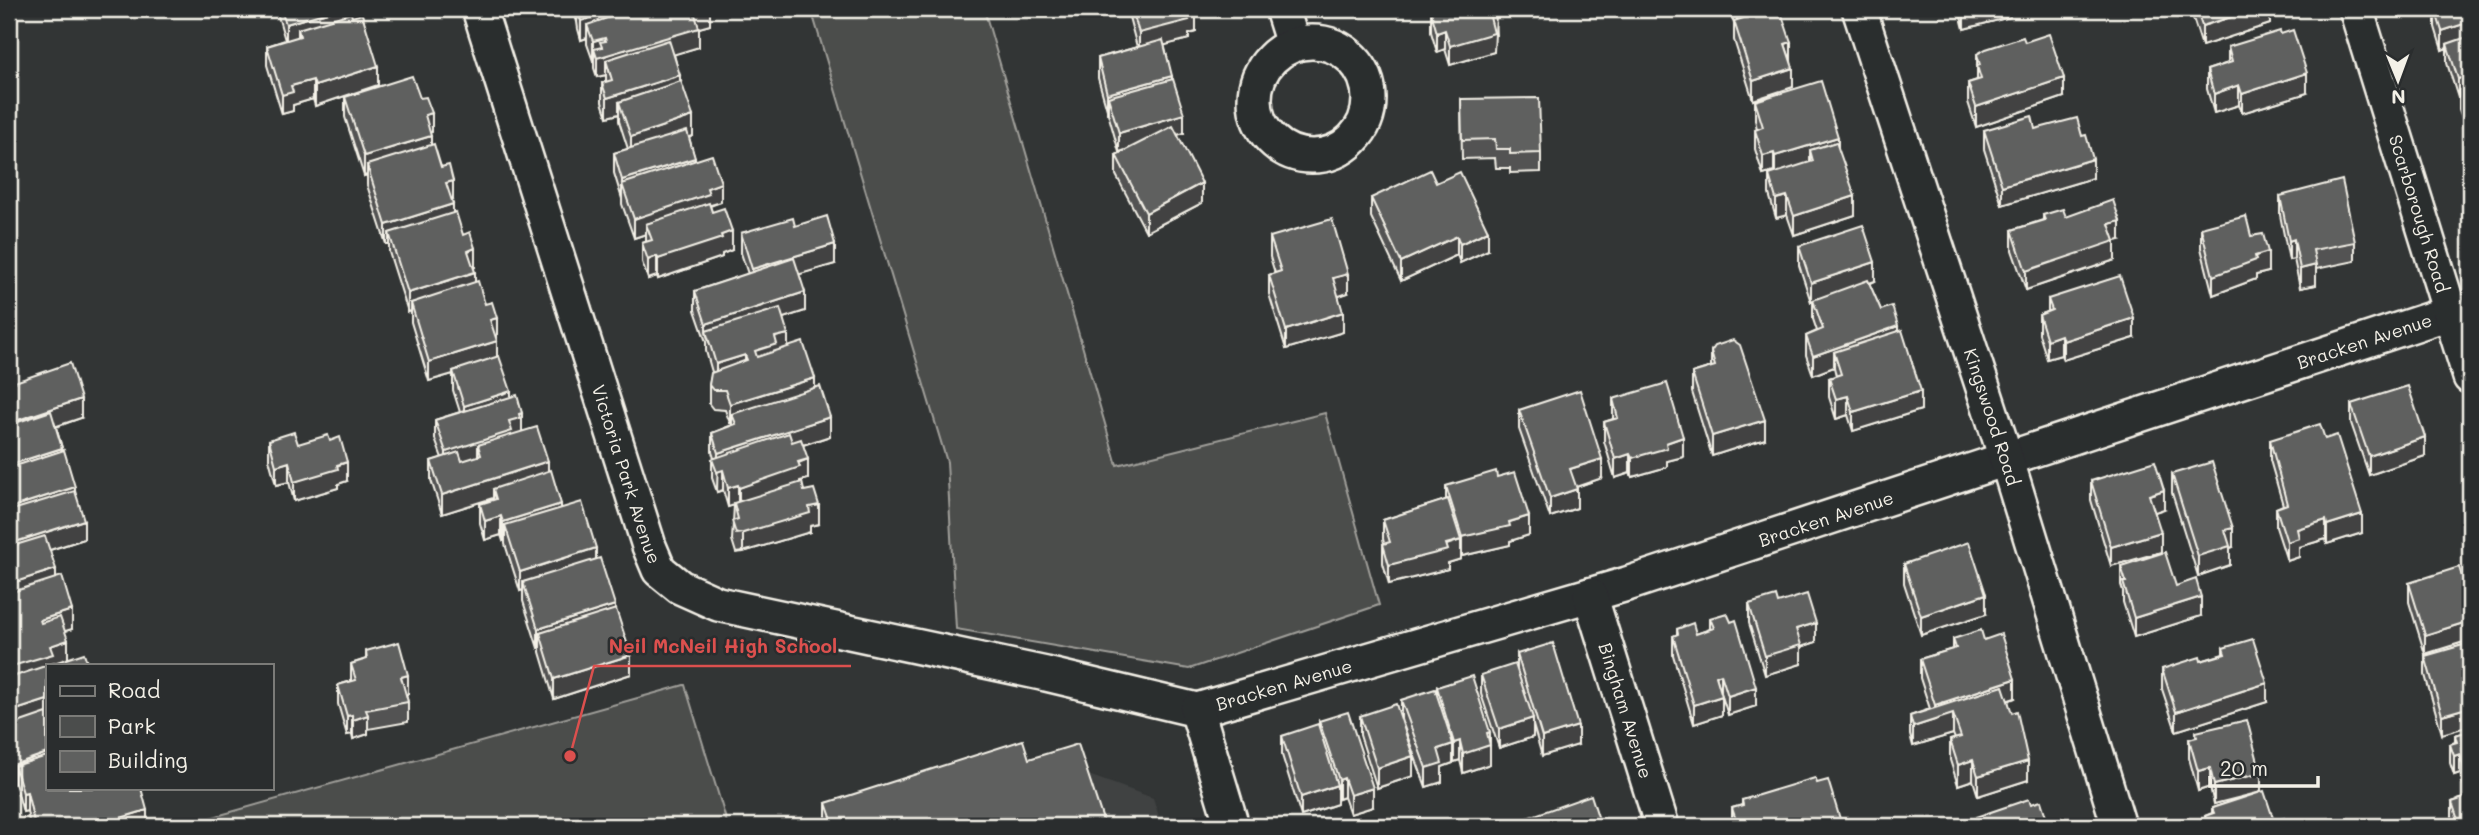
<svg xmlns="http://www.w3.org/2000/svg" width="2479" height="835" font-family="Mali,sans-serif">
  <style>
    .built { fill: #404242 }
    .green { fill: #4b4d4c; stroke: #a09f9a; stroke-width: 2 }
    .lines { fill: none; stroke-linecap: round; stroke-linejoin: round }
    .minor-casing { stroke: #f4f1e8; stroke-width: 38 }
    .minor { stroke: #2a2d2e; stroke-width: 33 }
    .wall { fill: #525352; stroke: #f4f1e8; stroke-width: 2 }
    .shaded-wall { fill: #424342; stroke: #f4f1e8; stroke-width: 2 }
    .building { fill: #5f605f; stroke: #f4f1e8; stroke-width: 2 }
    .labels { text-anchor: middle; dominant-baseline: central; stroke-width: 5; stroke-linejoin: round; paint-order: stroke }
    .street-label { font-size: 18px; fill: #f4f1e8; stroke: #2a2d2e }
    .leader { fill: none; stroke: #dc504e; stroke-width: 2.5 }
    .callout-dot { fill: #dc504e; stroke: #2a2d2e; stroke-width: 2.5 }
    .callout-label { font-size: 19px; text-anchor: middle; font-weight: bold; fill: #dc504e; stroke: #2a2d2e; stroke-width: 5; stroke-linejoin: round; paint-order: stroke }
  </style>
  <rect width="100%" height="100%" fill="#323535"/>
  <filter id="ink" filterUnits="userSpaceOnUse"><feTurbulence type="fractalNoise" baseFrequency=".0143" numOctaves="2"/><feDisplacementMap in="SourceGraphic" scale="14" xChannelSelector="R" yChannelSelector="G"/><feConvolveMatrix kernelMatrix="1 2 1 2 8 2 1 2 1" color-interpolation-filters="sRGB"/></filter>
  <g filter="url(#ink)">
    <path class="built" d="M1035 756 1153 798 1162 826H812Z"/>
    <g class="green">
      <path d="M811 9H984L1117 465 1325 413 1379 605 1189 669 956 629 947 462Z"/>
      <path d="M685 685 728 826H181L684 685Z"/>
    </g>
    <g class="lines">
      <defs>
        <g id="minor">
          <path id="s1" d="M479 9 649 546 659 570 680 587 718 604 1046 674 1197 710 1627 584 2449 313"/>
          <path d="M1282 9 1293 44"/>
          <path id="s2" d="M1859 9 2007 461 2119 826"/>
          <path id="s3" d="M2356 9 2470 377"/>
          <circle cx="1312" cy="99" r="57"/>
          <path id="s4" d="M1590 595 1662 826"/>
          <path d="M1197 710 1232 826"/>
        </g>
      </defs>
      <use href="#minor" class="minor-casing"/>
      <use href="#minor" class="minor"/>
    </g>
    <g class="wall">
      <path d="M276 9H359V14L378 85 315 106 313 99 293 105V111L282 114 267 65V46L285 40Z"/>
      <path d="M573 9H710V25L699 28V47L674 54 693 136 689 137 695 160 721 202 710 206 712 212 732 250 722 254V257L658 279 657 276 648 279 642 262V243L646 242V234L634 238 622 204V199L614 173V153L628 149 619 121V114L607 117 602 102V83L606 82V75L597 77 594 68V60L593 61 587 44V38L581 40 578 29 577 22Z"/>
      <path d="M1128 9H1195L1196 32 1189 34V39L1164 45 1184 133 1177 135 1202 203 1146 232 1116 175V155L1126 150 1119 152 1098 78V58L1137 47 1128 13Z"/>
      <path d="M1436 9H1494L1496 35H1494V52L1450 65 1445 49 1437 52 1431 32V12L1436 11Z"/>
      <path d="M1730 9H1769L1791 60 1793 87 1753 100 1734 40V24Z"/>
      <path d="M1959 9H2010V17L1964 29Z"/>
      <path d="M2193 9H2270V24L2202 46 2193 18Z"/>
      <path d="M2435 9H2470V143L2459 109V98H2458L2447 63V48L2442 50 2435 27Z"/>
      <path d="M2025 42 2064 97 1976 127 1968 102V83L1977 80V54Z"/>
      <path d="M2228 47 2307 93 2242 113 2239 105 2214 113 2207 89V70L2228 63Z"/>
      <path d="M345 97 432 132H430L431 145 441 167 453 200H452L453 213 463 235 475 267 474 268 475 282 485 304 497 337 496 338 497 357 522 432 548 471 561 508 596 560 615 609 631 674 554 699 540 652V647L538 648 523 601V590L520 591 505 544V540L503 541 501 535 485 540 480 523V504L493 500V498L442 514 431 480V461L442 458 435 439V420L460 412 453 390V374L429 381 411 322V311L408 312 389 252V244H386L367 185V175L364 176 345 117Z"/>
      <path d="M1461 99 1541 153V172L1510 173V168H1496L1495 158 1462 159Z"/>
      <path d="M1755 101 1838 150 1855 215 1794 235 1787 215 1776 218 1769 194V175L1774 173V172L1763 175 1755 149V130L1757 129 1755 120Z"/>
      <path d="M2035 129 2082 136 2093 178 2002 205 1984 149V130Z"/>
      <path d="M1436 183 1488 250 1460 263 1457 255 1401 281 1371 217V198Z"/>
      <path d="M2280 196 2355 242V261L2316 269V285L2300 288 2294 259 2289 260 2280 215Z"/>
      <path d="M2043 215 2066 217 2120 240 2115 241V260L2026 290 2012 250V230L2043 220Z"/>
      <path d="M795 226 835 264 799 274 805 311 783 318 788 347 815 388 830 436 803 445 808 479 800 481V483L819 524 810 526V532L743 552 736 553 732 540 734 505 728 507 723 490 717 492 712 478V459L714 458 712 452V433L732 425V423H730L725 410 713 409 709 404V385L712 372 706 351V342L695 310V291L748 274 741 253V233Z"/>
      <path d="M2201 228 2251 236 2268 272 2256 275V279L2213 295 2201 248Z"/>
      <path d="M1270 237 1348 293 1338 296 1343 332 1286 349 1269 294V275L1275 273 1270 257Z"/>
      <path d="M1799 246 1875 281 1869 284 1881 310 1898 331 1921 410 1853 431 1848 415 1836 419 1829 397V378L1836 376 1834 367 1813 375 1806 355V336L1817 331 1813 319V302H1811L1799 265Z"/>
      <path d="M2048 299 2134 338 2063 360 2061 355 2047 359 2039 334V315L2048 312Z"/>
      <path d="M1711 352 1765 439 1712 456 1692 392V373L1711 367Z"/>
      <path d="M9 384 81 418 56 427 75 493 84 539 50 550 56 578 72 629 65 631 47 665V788L147 826H30L27 811 23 812 15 783 13 784 9 772V726L11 725 9 718Z"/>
      <path d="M1613 399 1683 457 1667 461V467L1632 477 1630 473 1615 478 1604 441V422L1613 419Z"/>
      <path d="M2351 404 2425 456 2369 475 2351 423Z"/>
      <path d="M1519 410 1602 478 1576 487 1577 508 1550 517 1519 429Z"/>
      <path d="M2325 439 2362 533 2327 544 2326 539 2299 547V557L2287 561 2276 527V508L2283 505 2270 460V440Z"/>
      <path d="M269 440 298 444 347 481 338 484V488L294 501 289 482 276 485 269 459Z"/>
      <path d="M2172 474 2233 547 2230 548V565L2198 576 2172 493Z"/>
      <path d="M1497 477 1529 535 1510 541V545L1462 556 1461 553V559L1448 563V569L1389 584 1383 563V544L1384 543 1383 539V520L1446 500V486Z"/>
      <path d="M2091 481 2164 509 2154 512 2161 552 2111 566 2091 500Z"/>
      <path d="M1904 564 1986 614 1921 635 1904 583Z"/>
      <path d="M2121 566 2176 586 2201 616 2134 637 2123 602V591L2121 585Z"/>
      <path d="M2409 583 2470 602V640L2425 654 2409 602Z"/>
      <path d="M1778 603 1816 642 1801 647V664L1765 675 1749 623V604Z"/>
      <path d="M1710 618 1756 706 1728 715 1721 693 1722 715 1694 724 1673 655V636L1677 635V629L1696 634 1710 629Z"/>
      <path d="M1953 639 2015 698 2008 701 2028 780 1978 796 1973 780 1958 785 1950 760V740L1955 739 1953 734 1913 746 1910 735V716L1930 709 1920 678V659L1953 649Z"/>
      <path d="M2470 643 2442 734 2425 675V656Z"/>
      <path d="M2223 648 2267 702 2176 731 2162 689V669L2201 661 2223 654Z"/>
      <path d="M366 651 408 694 406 695 408 702V722L368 729V734L353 739 352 734 347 735 338 704V685L351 681V664L366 659Z"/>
      <path d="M1517 654 1578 745 1542 756 1533 725V737L1499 748 1481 694V675L1517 670Z"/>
      <path d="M1437 687 1490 743V764L1463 773 1460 760 1454 762 1453 758V763L1442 767V782L1426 787 1403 724 1413 776 1377 788 1360 735V716L1401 719V700L1437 693Z"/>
      <path d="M1319 721 1373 807 1350 814 1344 797 1339 799 1337 794V804L1301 816 1282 755V736L1319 728Z"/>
      <path d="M2470 731V826H2454L2452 821V802L2467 797 2460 773 2454 775 2450 763V744L2455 742V735Z"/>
      <path d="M2196 732 2261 792 2274 821 2286 826H2205V816L2212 813V808L2259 792 2214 804 2210 787 2198 791 2189 758V739L2196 737Z"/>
      <path d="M1029 759 1105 826H826V803Z"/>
      <path d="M1742 800 1840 826H1732V808L1742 805Z"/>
    </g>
    <g class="shaded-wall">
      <path d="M338 9H359V22L300 36 298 29V40L286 43V24Z"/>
      <path d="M577 9H679L587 25V38L581 40V21L578 10 577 22Z"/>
      <path d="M700 9H710V25L699 28V47L610 74 606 60V75L597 77V58L594 49V60L593 61V41L605 38V56L694 11Z"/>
      <path d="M1752 9H1769V23L1737 30V14Z"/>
      <path d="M1968 9H2010V17L1964 29V10Z"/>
      <path d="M2257 9H2270V24L2202 46V26Z"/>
      <path d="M1196 13V32L1189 34V39L1139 52V33L1187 15Z"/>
      <path d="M1496 15 1494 52 1450 65V46L1490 17Z"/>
      <path d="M2470 22V41L2447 44V48L2442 50V31Z"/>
      <path d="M1445 30V49L1437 52V33Z"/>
      <path d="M1791 42V61L1785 44Z"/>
      <path d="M378 66V85L315 106V86Z"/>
      <path d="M1793 68V87L1753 100V81Z"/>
      <path d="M2307 73V93L2242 113V94Z"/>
      <path d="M680 75V94L619 102V114L607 117V98Z"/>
      <path d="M2470 75V94L2459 90V98H2458V79Z"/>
      <path d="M1172 76V96L1108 97V113H1107V94Z"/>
      <path d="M2064 78V97L1976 127V107Z"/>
      <path d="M313 80V99L293 105V111L282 114V95L291 86Z"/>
      <path d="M2239 85V105L2214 113V94Z"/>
      <path d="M432 113V132L425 134V115Z"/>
      <path d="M1184 114V133L1119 152V133Z"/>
      <path d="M693 116V136L631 157V137Z"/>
      <path d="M431 136V155L367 165V175L364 176V156Z"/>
      <path d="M1838 137V156L1813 161 1810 150V165L1775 175V156Z"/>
      <path d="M1774 153V172L1763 175V156Z"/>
      <path d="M695 158V177L622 184V199V180Z"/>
      <path d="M2093 159V178L2002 205V186Z"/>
      <path d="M453 181V200L446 202V183Z"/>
      <path d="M721 183V202L646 224V234L634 238V219L707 188Z"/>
      <path d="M1202 183V203L1146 232V213Z"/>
      <path d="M1787 196V215L1776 218V199Z"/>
      <path d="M1855 196V215L1794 235V216Z"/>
      <path d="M453 204V223L389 233V244H386V225Z"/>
      <path d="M2120 221V240L2115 241V260L2026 290V271L2109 224Z"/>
      <path d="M732 231V250L722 254V257L658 279V259Z"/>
      <path d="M1488 231V250L1460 263V244Z"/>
      <path d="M1457 236V255L1401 281V262Z"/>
      <path d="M2294 239V259L2289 260V241Z"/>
      <path d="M835 244V264L752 288V269Z"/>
      <path d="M475 248V267L468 270V251Z"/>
      <path d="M2268 252V272L2256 275V279L2213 295V276L2255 256Z"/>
      <path d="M657 256V276L648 279V260Z"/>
      <path d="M1875 262V281L1811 302V283Z"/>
      <path d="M2316 265V285L2300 288V269Z"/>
      <path d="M475 272V291L411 303V311L408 312V293Z"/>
      <path d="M1348 274V293L1333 298V278Z"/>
      <path d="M805 292V311L709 342 706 332V324Z"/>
      <path d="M1343 312V332L1286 349V330Z"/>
      <path d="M497 318V337L490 339V320Z"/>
      <path d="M2134 318V338L2063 360V341Z"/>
      <path d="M1898 326V345L1834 352V367L1813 375V356Z"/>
      <path d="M788 334V353L755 370V351L775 337Z"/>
      <path d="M2061 335V355L2047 359V340Z"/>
      <path d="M497 341V360L453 371V374L429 381V362Z"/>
      <path d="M745 355V374L716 383V364Z"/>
      <path d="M815 378V397L732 414V423H730V404Z"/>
      <path d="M511 391V410L464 425V406Z"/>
      <path d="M1921 391V410L1853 431V412Z"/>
      <path d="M1848 396V415L1836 419V399Z"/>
      <path d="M81 399V418L9 442V423Z"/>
      <path d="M522 413V432L481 455 478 445V461L446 471V452L509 421 519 414Z"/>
      <path d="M830 417V436L723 471V490L717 492 718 453Z"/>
      <path d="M1765 420V439L1712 456V436Z"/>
      <path d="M1683 437V457L1667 461V467L1632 477V458L1666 443Z"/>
      <path d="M2425 437V456L2369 475V456Z"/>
      <path d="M62 448V467L9 484V465Z"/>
      <path d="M1630 454V473L1615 478V459Z"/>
      <path d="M808 459V479L800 481V486L739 507V488Z"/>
      <path d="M1602 459V478L1570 489V469Z"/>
      <path d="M548 461V481L493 489V498L442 514V495Z"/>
      <path d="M289 462V482L276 485V466Z"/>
      <path d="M347 462V481L338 484V488L294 501V482Z"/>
      <path d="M738 485V504L728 507V488Z"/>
      <path d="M75 487V506L9 527V508Z"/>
      <path d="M1577 489V508L1550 517V498Z"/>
      <path d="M2164 490V509L2149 514V495Z"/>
      <path d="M561 504V523L505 525V540L503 541V522Z"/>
      <path d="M819 505V524L810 526V532L743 552V533L809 507Z"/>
      <path d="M2362 514V533L2327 544V525Z"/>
      <path d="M501 516V535L485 540V521Z"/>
      <path d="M1529 516V535L1510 541V545L1462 556V537Z"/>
      <path d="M84 520V539L9 563V544Z"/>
      <path d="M2326 520V539L2299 547V557L2287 561V542L2297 529Z"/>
      <path d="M2233 528V547L2230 548V565L2198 576V556L2225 530Z"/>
      <path d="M2161 532V552L2111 566V547Z"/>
      <path d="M1461 540V559L1448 563V569L1389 584V565Z"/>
      <path d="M596 548V568L523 582V590L520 591V572Z"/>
      <path d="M56 569V588L9 603V584Z"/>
      <path d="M1986 594V614L1921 635V616Z"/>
      <path d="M2201 597V616L2134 637V618Z"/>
      <path d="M615 605V624L540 633V647L538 648V629Z"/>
      <path d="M72 610V629L40 639V620Z"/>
      <path d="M2470 621V640L2425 654V635Z"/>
      <path d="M1816 623V642L1801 647V664L1765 675V656L1796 629Z"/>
      <path d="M68 640V659L9 687V667L50 646Z"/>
      <path d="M631 655V674L554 699V679Z"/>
      <path d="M1721 674V693L1716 676Z"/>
      <path d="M408 675V694L401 696V677Z"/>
      <path d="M2015 679V698L1954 718 1953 714V734L1913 746V727L1935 720V705Z"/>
      <path d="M2267 683V702L2176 731V712Z"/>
      <path d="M1756 687V706L1728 715V696Z"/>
      <path d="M1722 696V715L1694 724V705Z"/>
      <path d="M47 700V719L13 730V711Z"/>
      <path d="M2470 707V726L2442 734V715Z"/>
      <path d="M352 715V734L347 735V716Z"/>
      <path d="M368 715V734L353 739V720Z"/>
      <path d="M1533 718V737L1499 748V729Z"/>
      <path d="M1578 726V745L1542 756V737Z"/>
      <path d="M1490 732V764L1463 773V754L1487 733Z"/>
      <path d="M1460 741V760L1454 762V743Z"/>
      <path d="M1453 744V763L1442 767V782L1426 787V768L1438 749Z"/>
      <path d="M47 753V773L15 766V783L13 784V765Z"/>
      <path d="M2460 754V773L2454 775V756Z"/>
      <path d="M1413 756V776L1377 788V768Z"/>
      <path d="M1973 760V780L1958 785V765Z"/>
      <path d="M2028 761V780L1978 796V776Z"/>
      <path d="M2210 768V787L2198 791V771Z"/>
      <path d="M2261 773V792L2214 804V785Z"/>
      <path d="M1344 778V797L1339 799V780Z"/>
      <path d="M2470 781V800L2468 801V782Z"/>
      <path d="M1337 785V804L1301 816V797Z"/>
      <path d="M1373 788V807L1350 814V795Z"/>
      <path d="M27 792V811L23 812V793Z"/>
      <path d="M147 810V826H94Z"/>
      <path d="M1840 819V826H1814Z"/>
    </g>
    <g class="building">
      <path d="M281 9H338L286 24Z"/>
      <path d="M581 9H620L581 21 578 10Z"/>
      <path d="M633 9H700L694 11 699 28 597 58 594 49 602 47 600 42 606 41 605 38 593 41 587 25Z"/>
      <path d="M1132 9H1195L1196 13 1187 15 1189 20 1139 33Z"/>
      <path d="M1439 9H1494L1496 15 1490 17 1494 33 1450 46 1445 30 1437 33 1431 12 1439 10Z"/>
      <path d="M1735 9H1752L1737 14Z"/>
      <path d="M1772 9H1780L1791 42 1785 44 1793 68 1753 81 1734 21Z"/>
      <path d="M2196 9H2257L2202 26Z"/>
      <path d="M2435 9H2470V22L2442 31Z"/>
      <path d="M351 13 352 17 362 14 378 66 315 86 313 80 291 86 293 92 282 95 267 46 300 36 298 29Z"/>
      <path d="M2293 30 2307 73 2242 94 2239 85 2214 94 2207 70 2232 62 2228 47 2280 31 2281 34Z"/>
      <path d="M2049 34 2064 78 1976 107 1968 83 1981 79 1977 66 1980 65 1977 54 1986 49 2023 37 2025 42Z"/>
      <path d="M2470 36V75L2458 79 2447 44Z"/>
      <path d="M669 40 680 75 607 98 602 83 612 80 606 60Z"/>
      <path d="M1163 40 1172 76 1107 94 1098 58Z"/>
      <path d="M412 76 420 98 426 97 432 113 425 115 431 136 364 156 345 97Z"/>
      <path d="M1173 79 1184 114 1119 133 1108 97Z"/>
      <path d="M681 81 693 116 631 137 619 102Z"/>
      <path d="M1821 81 1838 137 1775 156 1774 153 1763 156 1755 130 1763 127 1755 101Z"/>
      <path d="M2470 86V124L2459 90Z"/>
      <path d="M1539 98 1541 153 1510 154V149H1496L1495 139 1462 140 1461 99Z"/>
      <path d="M2032 116 2035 129 2077 118 2082 136 2086 135 2093 159 2002 186 1984 130Z"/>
      <path d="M1173 126 1202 183 1146 213 1116 155Z"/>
      <path d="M687 131 695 158 622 180 614 153Z"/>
      <path d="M1836 142 1855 196 1794 216 1787 196 1776 199 1769 175 1813 161 1810 150Z"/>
      <path d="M434 144 441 167 449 165 453 181 446 183 453 204 386 225 367 165Z"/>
      <path d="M712 155 721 183 707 188 709 194 634 219 622 184Z"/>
      <path d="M1430 170 1436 183 1460 172 1488 231 1460 244 1457 236 1401 262 1371 198Z"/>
      <path d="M2342 180 2355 242 2313 250 2316 265 2300 269 2294 239 2289 241 2280 196Z"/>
      <path d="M2113 200 2120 221 2109 224 2115 241 2026 271 2012 230 2045 220 2043 215 2063 209 2066 217Z"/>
      <path d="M709 203 712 212 724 208 732 231 721 235 722 238 658 259 657 256 648 260 642 243 652 240 646 224Z"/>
      <path d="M456 212 463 235 470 232 475 248 468 251 475 272 408 293 389 233Z"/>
      <path d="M827 216 835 244 752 269 741 233 793 218 795 226Z"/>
      <path d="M2246 216 2251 236 2263 234 2268 252 2255 256 2256 260 2213 276 2201 228Z"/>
      <path d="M1332 219 1348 274 1333 278 1343 312 1286 330 1269 275 1281 271 1270 237Z"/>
      <path d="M1863 225 1875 262 1811 283 1799 246Z"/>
      <path d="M794 258 805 292 706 324 695 291Z"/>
      <path d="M2120 276 2134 318 2063 341 2061 335 2047 340 2039 315 2052 310 2048 299Z"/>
      <path d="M1868 280 1881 310 1892 306 1898 326 1813 356 1806 336 1823 329 1813 300Z"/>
      <path d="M478 281 485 304 492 302 497 318 490 320 497 341 429 362 411 303Z"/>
      <path d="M780 308 788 334 775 337 777 344 755 351 757 357 803 342 815 378 730 404 725 390H713L709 385 711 373 747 360 745 355 716 364 706 331Z"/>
      <path d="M1902 330 1921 391 1853 412 1848 396 1836 399 1829 378 1841 374 1834 352Z"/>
      <path d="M1733 340 1740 345 1765 420 1712 436 1692 373 1715 366 1711 352 1715 346Z"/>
      <path d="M499 356 511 391 464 406 453 371Z"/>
      <path d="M70 363 81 399 9 423V384Z"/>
      <path d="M1667 383 1683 437 1666 443 1667 448 1632 458 1630 454 1615 459 1604 422 1618 418 1613 399Z"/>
      <path d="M820 386 830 417 718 453 712 433 736 424 732 414Z"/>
      <path d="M2408 386 2425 437 2369 456 2351 404Z"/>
      <path d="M1580 390 1602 459 1570 469 1577 489 1550 498 1519 410Z"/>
      <path d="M517 395 522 413 519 414 520 418 509 421 512 431 446 452 435 420Z"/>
      <path d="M51 411 62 448 9 465V425Z"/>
      <path d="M2320 424 2325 439 2337 435 2362 514 2327 525 2326 520 2297 529 2299 538 2287 542 2276 508 2287 504 2270 440Z"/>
      <path d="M537 427 548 461 442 495 431 461 459 452 462 461 481 455 478 445Z"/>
      <path d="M294 432 298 444 328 435 330 441 340 437 347 462 337 465 338 469 294 482 289 462 276 466 269 440Z"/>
      <path d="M789 433 792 442 801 439 808 459 798 462 800 467 739 488 738 485 728 488 723 470 717 472 712 459Z"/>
      <path d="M64 450 75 487 9 508V468Z"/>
      <path d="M2155 461 2164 490 2149 495 2161 532 2111 547 2091 481Z"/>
      <path d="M2212 462 2233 528 2225 530 2230 546 2198 556 2172 474Z"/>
      <path d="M551 470 561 504 503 522 501 516 485 521 480 504 496 499 493 489Z"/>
      <path d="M1496 471 1497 477 1515 472 1529 516 1509 522 1510 526 1462 537 1446 486Z"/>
      <path d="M802 482 804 491 814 489 819 505 809 507 810 513 743 533 736 534 732 521 738 519 734 503Z"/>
      <path d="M75 491 84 520 9 544V511Z"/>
      <path d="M1448 499 1461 540 1446 544 1448 550 1389 565 1383 544 1390 542 1383 520Z"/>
      <path d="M582 502 596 548 520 572 505 525Z"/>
      <path d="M45 536 56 569 9 584V547Z"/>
      <path d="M1969 542 1986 594 1921 616 1904 564Z"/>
      <path d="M2165 552 2176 586 2196 579 2201 597 2134 618 2123 582H2126L2121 566Z"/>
      <path d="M600 558 615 605 538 629 523 582Z"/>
      <path d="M2459 567 2470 602V621L2425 635 2409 583Z"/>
      <path d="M62 576 72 610 40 620 41 623 60 617 68 640 50 646 53 654 9 667V593Z"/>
      <path d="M1807 594 1816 623 1796 629 1801 645 1765 656 1749 604 1776 596 1778 603Z"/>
      <path d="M616 609 631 655 554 679 540 633Z"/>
      <path d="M1727 613 1731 622 1736 620 1756 687 1728 696 1721 674 1716 676 1722 696 1694 705 1673 636 1678 634 1677 629 1693 623 1696 634 1714 628 1710 618Z"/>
      <path d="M1981 630 1984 640 2001 634 2015 679 1935 705 1920 659 1956 648 1953 639Z"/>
      <path d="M2253 639 2267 683 2176 712 2162 669 2200 657 2201 661 2225 654 2223 648Z"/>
      <path d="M399 642 408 675 401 677 408 702 366 710 368 715 353 720 352 715 347 716 338 685 356 680 351 664 367 659 366 651Z"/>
      <path d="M1553 643 1578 726 1542 737 1517 654Z"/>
      <path d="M2470 643V707L2442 715 2425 656Z"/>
      <path d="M84 653 88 665H47V700L13 711 9 699V678Z"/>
      <path d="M1515 664 1533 718 1499 729 1481 675Z"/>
      <path d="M1472 676 1490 732 1487 733 1490 745 1463 754 1460 741 1454 743 1437 687Z"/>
      <path d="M2003 686 2012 713 2017 711 2028 761 1978 776 1973 760 1958 765 1950 740 1961 737 1953 714 1913 727 1910 716Z"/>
      <path d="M1435 689 1453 744 1438 749 1442 763 1426 768 1401 700Z"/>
      <path d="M1396 704 1413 756 1377 768 1360 716Z"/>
      <path d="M1348 712 1373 788 1350 795 1344 778 1339 780 1319 721Z"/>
      <path d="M47 713V753L13 765 9 752V726Z"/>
      <path d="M2247 720 2261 773 2214 785 2210 768 2198 771 2189 739 2197 737 2196 732Z"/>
      <path d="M1318 724 1337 785 1301 797 1282 736Z"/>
      <path d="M2470 731V781L2468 782 2460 754 2454 756 2450 744 2457 742 2455 735Z"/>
      <path d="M1023 740 1029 759 1078 744 1105 826H834L826 803Z"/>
      <path d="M47 756V788H141L147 810 94 826H35L27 792 23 793 15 766Z"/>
      <path d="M1815 778 1817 783 1828 780 1840 819 1814 826H1738L1732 808 1743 805 1742 800Z"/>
      <path d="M2264 791 2274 821 2284 818 2286 826H2208L2205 816 2214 813 2212 808Z"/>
      <path d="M1591 795 1601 826H1504Z"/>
      <path d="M2470 796V826H2460L2452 802Z"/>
      <path d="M2029 799 2031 804 2041 801 2049 826H1979L1976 817Z"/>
    </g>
  </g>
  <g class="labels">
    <g class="street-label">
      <text stroke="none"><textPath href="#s3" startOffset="214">Scarborough Road</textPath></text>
      <text stroke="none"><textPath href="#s1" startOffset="2373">Bracken Avenue</textPath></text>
      <text stroke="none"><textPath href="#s2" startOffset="429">Kingswood Road</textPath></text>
      <text stroke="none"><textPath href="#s1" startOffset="488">Victoria Park Avenue</textPath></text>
      <text stroke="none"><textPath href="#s1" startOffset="1806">Bracken Avenue</textPath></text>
      <text stroke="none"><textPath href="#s1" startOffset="1239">Bracken Avenue</textPath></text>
      <text stroke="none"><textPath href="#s4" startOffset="121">Bingham Avenue</textPath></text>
    </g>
  </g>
  <path class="leader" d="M570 756L594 666H851"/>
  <circle class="callout-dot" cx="570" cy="756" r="7"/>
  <g class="callout-label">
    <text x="723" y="653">Neil McNeil High School</text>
  </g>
  <rect width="2479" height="835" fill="none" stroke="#2a2d2e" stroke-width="35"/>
  <rect x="18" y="18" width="2444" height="800" fill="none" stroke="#f4f1e8" stroke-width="2.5" filter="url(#ink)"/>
  <rect x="46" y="664" width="228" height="126" fill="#2a2d2e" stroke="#7b7b78" stroke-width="2"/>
  <rect x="60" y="686" width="35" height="10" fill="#2a2d2e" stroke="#7b7b78" stroke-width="2"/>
  <text x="108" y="698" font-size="21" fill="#f4f1e8">Road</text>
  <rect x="60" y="716" width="35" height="21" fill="#4b4d4c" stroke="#7b7b78" stroke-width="2"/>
  <text x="108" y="734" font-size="21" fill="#f4f1e8">Park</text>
  <rect x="60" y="751" width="35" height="21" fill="#5f605f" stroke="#7b7b78" stroke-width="2"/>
  <text x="108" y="768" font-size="21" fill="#f4f1e8">Building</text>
  <g transform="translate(2398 80) rotate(179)" stroke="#2a2d2e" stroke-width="5" paint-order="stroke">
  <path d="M0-5L12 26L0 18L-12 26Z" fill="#f4f1e8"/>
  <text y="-10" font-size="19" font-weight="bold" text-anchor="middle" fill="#f4f1e8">N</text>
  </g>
  <path d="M2210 776v10h108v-10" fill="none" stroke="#f4f1e8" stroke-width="3.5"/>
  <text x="2220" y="776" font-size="21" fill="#f4f1e8" stroke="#2a2d2e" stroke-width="5" paint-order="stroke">20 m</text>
</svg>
